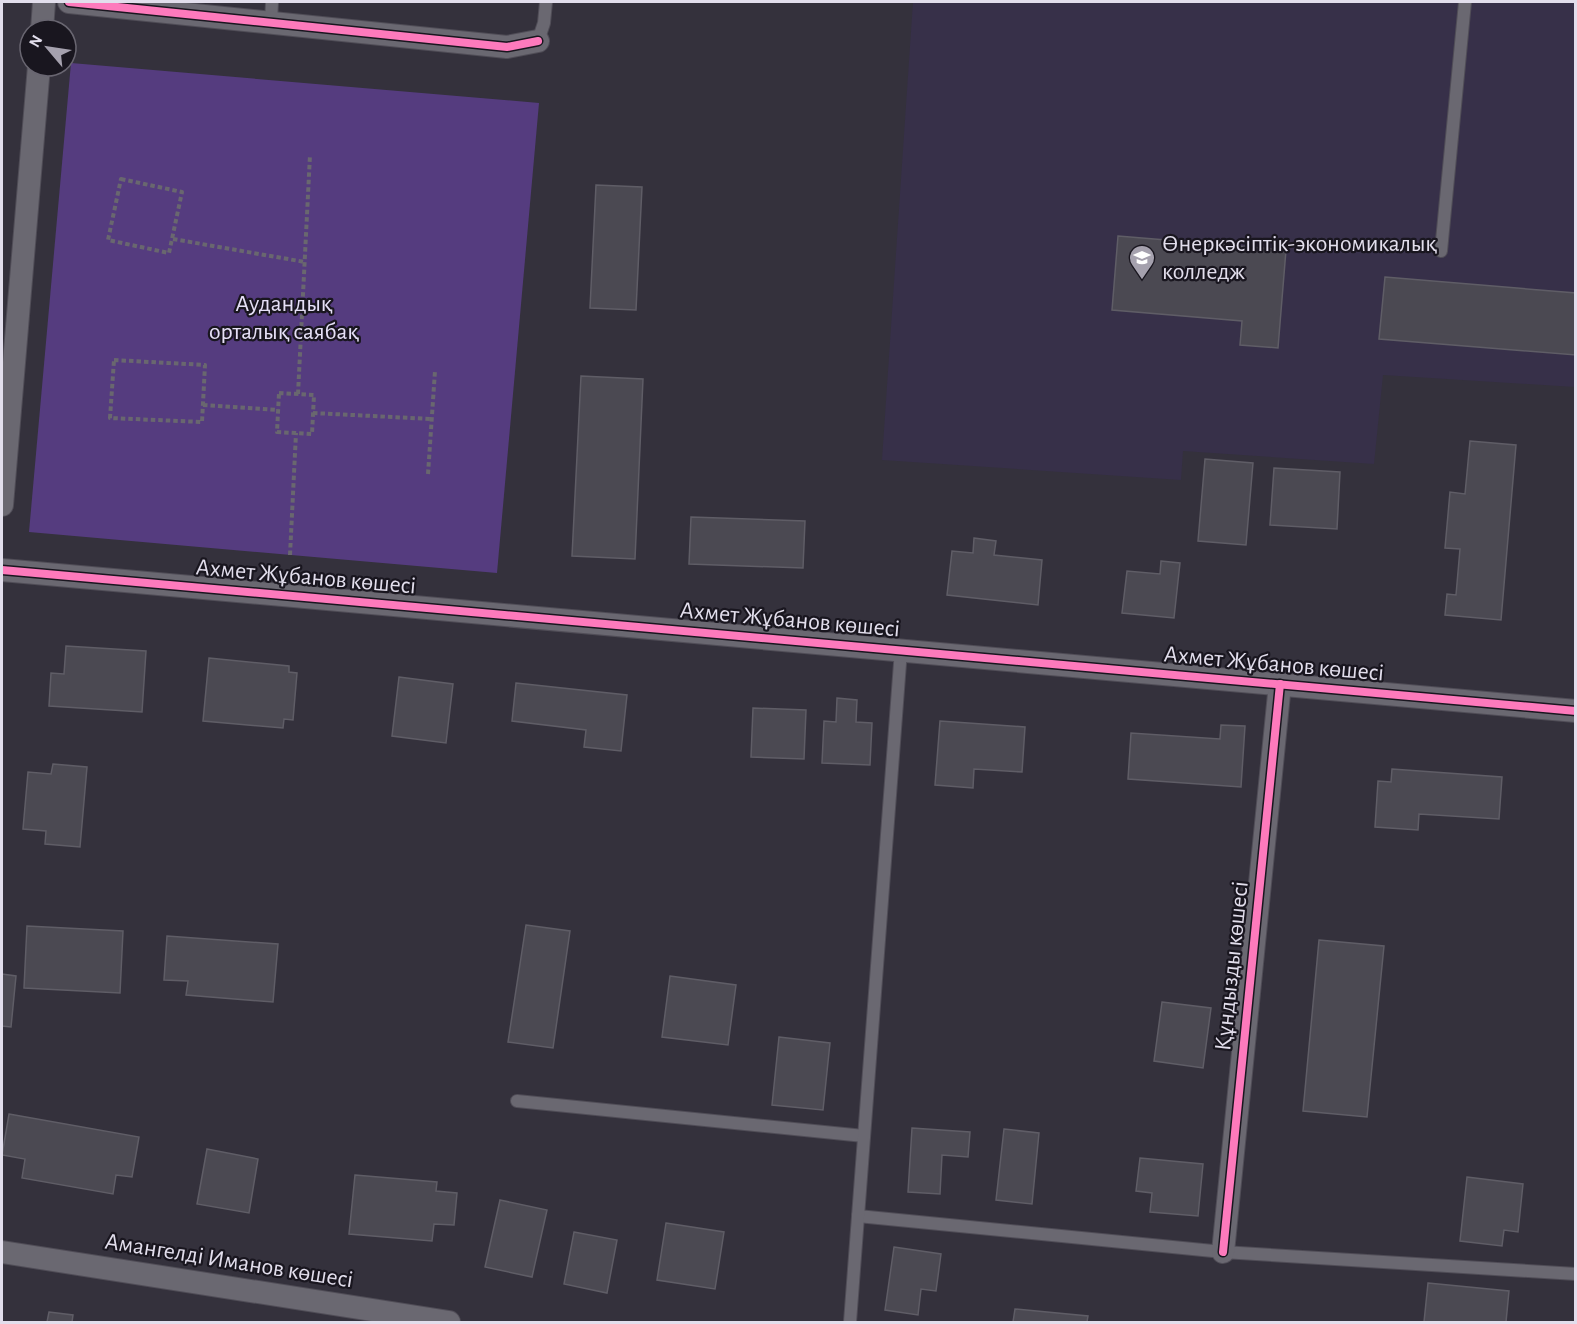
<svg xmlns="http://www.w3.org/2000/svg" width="1577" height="1324" font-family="'Alegreya Sans',sans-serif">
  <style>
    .built { fill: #373049 }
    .green { fill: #553c7f }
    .building { fill: #4b4952; stroke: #5f5d66; stroke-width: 1.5 }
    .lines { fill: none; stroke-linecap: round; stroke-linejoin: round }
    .lane-casing { stroke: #504d57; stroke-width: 14 }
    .street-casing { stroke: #504d57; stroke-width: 24 }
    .path { stroke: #69676f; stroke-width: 4; stroke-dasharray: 4.5 3; stroke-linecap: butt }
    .lane { stroke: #6a6871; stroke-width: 12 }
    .street { stroke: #6a6871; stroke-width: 22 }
    .cycleway-casing { stroke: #19161f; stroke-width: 11 }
    .cycleway { stroke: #fd7abc; stroke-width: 8 }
    .labels { text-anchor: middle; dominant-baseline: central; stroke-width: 4.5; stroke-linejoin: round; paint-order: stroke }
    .poi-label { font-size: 24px; fill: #e2deec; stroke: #19161f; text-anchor: start }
    .park-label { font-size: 24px; fill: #e6e0f7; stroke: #19161f }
    .street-label { font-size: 24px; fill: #e2deec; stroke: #19161f }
  </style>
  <rect width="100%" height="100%" fill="#34313c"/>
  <path class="built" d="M913 2H1575V387L1383 375 1374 464 1183 451 1181 480 882 460Z"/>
  <path class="green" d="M71 63 539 103 497 573 29 532Z"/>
  <g class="building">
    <path d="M596 185 642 187 636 310 590 308Z"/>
    <path d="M1118 236 1286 250 1278 348 1240 345 1242 321 1112 310Z"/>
    <path d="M1385 277 1576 293V355L1379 339Z"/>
    <path d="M581 376 643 379 635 559 572 556Z"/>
    <path d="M1470 441 1516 445 1501 620 1445 615 1447 594 1456 595 1460 549 1445 548 1450 492 1465 494Z"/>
    <path d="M1205 459 1253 463 1246 545 1198 541Z"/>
    <path d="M1274 468 1340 472 1337 529 1270 525Z"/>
    <path d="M691 517 805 521 803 568 689 564Z"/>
    <path d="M974 538 996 541 994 555 1042 560 1038 605 947 595 952 551 973 553Z"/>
    <path d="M1161 561 1180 563 1174 618 1122 613 1127 571 1160 574Z"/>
    <path d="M66 646 146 651 142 712 49 706 51 673 64 674Z"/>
    <path d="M209 658 289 666V672L297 673 293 720 284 719 283 728 203 721Z"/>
    <path d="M399 677 453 684 446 743 392 736Z"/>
    <path d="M516 683 627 695 621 751 584 747 586 730 512 721Z"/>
    <path d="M837 698 857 700 856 722 872 723 870 765 822 763 824 721 836 722Z"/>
    <path d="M753 708 806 710 804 759 751 757Z"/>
    <path d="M940 721 1025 727 1022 772 974 769 973 788 935 785Z"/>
    <path d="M1221 725 1245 726 1241 787 1128 779 1131 733 1220 739Z"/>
    <path d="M53 764 87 767 80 847 45 844 46 831 23 829 28 772 51 774Z"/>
    <path d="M1392 769 1502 777 1499 819 1419 814 1418 830 1375 827 1378 781 1391 782Z"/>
    <path d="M526 925 570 931 553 1048 508 1042Z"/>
    <path d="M27 926 123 931 120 993 24 988Z"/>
    <path d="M167 936 278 944 273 1002 186 995 188 981 164 980Z"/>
    <path d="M1319 940 1384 946 1367 1117 1303 1111Z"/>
    <path d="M2 974 16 976 11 1027 2 1026Z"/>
    <path d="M670 976 736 985 728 1045 662 1037Z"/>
    <path d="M1162 1002 1211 1008 1203 1068 1154 1061Z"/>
    <path d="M779 1037 830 1043 823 1110 772 1105Z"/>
    <path d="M9 1114 139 1137 132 1177 116 1175 113 1194 22 1178 25 1159 2 1155Z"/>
    <path d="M912 1128 970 1132 968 1157 942 1155 940 1194 908 1192Z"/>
    <path d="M1004 1129 1039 1133 1032 1204 996 1200Z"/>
    <path d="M207 1149 258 1159 249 1213 197 1204Z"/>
    <path d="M1140 1158 1203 1164 1198 1216 1150 1212 1152 1193 1136 1191Z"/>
    <path d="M355 1175 437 1182 436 1191 457 1193 454 1225 434 1224 432 1241 349 1234Z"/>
    <path d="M1467 1177 1523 1184 1518 1232 1504 1230 1502 1246 1460 1241Z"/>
    <path d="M500 1200 547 1210 532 1277 485 1267Z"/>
    <path d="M666 1223 724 1232 715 1289 657 1280Z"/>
    <path d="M574 1232 617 1240 607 1293 564 1284Z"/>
    <path d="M894 1247 941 1254 936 1291 921 1289 918 1315 885 1310Z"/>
    <path d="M1428 1283 1509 1291 1506 1322H1424Z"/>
    <path d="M1015 1309 1088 1316 1087 1322H1013Z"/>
    <path d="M49 1312 73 1315 72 1322H47Z"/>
  </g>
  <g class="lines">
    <defs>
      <g id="lane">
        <path d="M271 22 272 2"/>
        <path d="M538 41 544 23 546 2"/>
        <path d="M1441 251 1465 2"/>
        <path d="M517 1101 864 1136"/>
        <path d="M858 1216 1223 1252 1576 1274"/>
        <path d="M850 1322 901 650"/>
      </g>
      <g id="street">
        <path d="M69 2 507 47 538 41"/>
        <path d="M42 30 44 2"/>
        <path d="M2 505 39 66"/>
        <path d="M2 570 1576 711"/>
        <path d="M2 1252 449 1322"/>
        <path d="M1223 1252 1280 684"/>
      </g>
    </defs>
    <use href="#lane" class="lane-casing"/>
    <use href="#street" class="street-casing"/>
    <g class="path">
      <path d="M121 179 182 192 169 253 108 240Z"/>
      <path d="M173 239 305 262"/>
      <path d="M114 360 205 365 202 422 110 418Z"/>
      <path d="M279 393 314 395 312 434 277 432Z"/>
      <path d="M298 394 310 155"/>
      <path d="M203 405 278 410"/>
      <path d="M313 413 432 419"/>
      <path d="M428 474 435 371"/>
      <path d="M290 555 296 433"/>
    </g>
    <use href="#lane" class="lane"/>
    <use href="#street" class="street"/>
    <defs>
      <g id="cycleway">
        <path d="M69 2 507 47 538 41"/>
        <path d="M2 570 1576 711"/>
        <path d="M1223 1252 1280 684"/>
      </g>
    </defs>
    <use href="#cycleway" class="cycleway-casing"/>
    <use href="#cycleway" class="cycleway"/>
  </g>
  <defs>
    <symbol id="university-pin" viewBox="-11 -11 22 30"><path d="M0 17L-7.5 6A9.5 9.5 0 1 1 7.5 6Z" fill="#a5a1ae" stroke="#19161f"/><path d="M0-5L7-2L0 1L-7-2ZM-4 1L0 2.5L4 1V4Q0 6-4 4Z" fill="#fff"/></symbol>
  </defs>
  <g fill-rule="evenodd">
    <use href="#university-pin" x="1127" y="243" width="30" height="40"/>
  </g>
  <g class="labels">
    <g class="poi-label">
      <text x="1162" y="244">Өнеркәсіптік-экономикалық<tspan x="1162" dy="28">колледж</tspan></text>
    </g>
    <g class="park-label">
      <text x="284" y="304">Аудандық<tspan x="284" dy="28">орталық саябақ</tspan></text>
    </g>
    <g class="street-label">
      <text transform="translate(306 577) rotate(5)">Ахмет Жұбанов көшесі</text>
      <text transform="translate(790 620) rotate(5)">Ахмет Жұбанов көшесі</text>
      <text transform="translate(1274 664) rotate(5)">Ахмет Жұбанов көшесі</text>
      <text transform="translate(1232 966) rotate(-84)">Құндызды көшесі</text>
      <text transform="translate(229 1261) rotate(9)">Амангелді Иманов көшесі</text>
    </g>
  </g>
  <rect width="1577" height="1324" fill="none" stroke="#e2deec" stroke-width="6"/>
  <g transform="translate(48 48) rotate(299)"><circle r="28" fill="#19161f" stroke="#696671" stroke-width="1.5"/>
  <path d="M0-4.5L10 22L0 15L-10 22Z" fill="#a5a1ae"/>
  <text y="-9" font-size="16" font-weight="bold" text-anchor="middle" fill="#e2deec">N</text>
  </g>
</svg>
